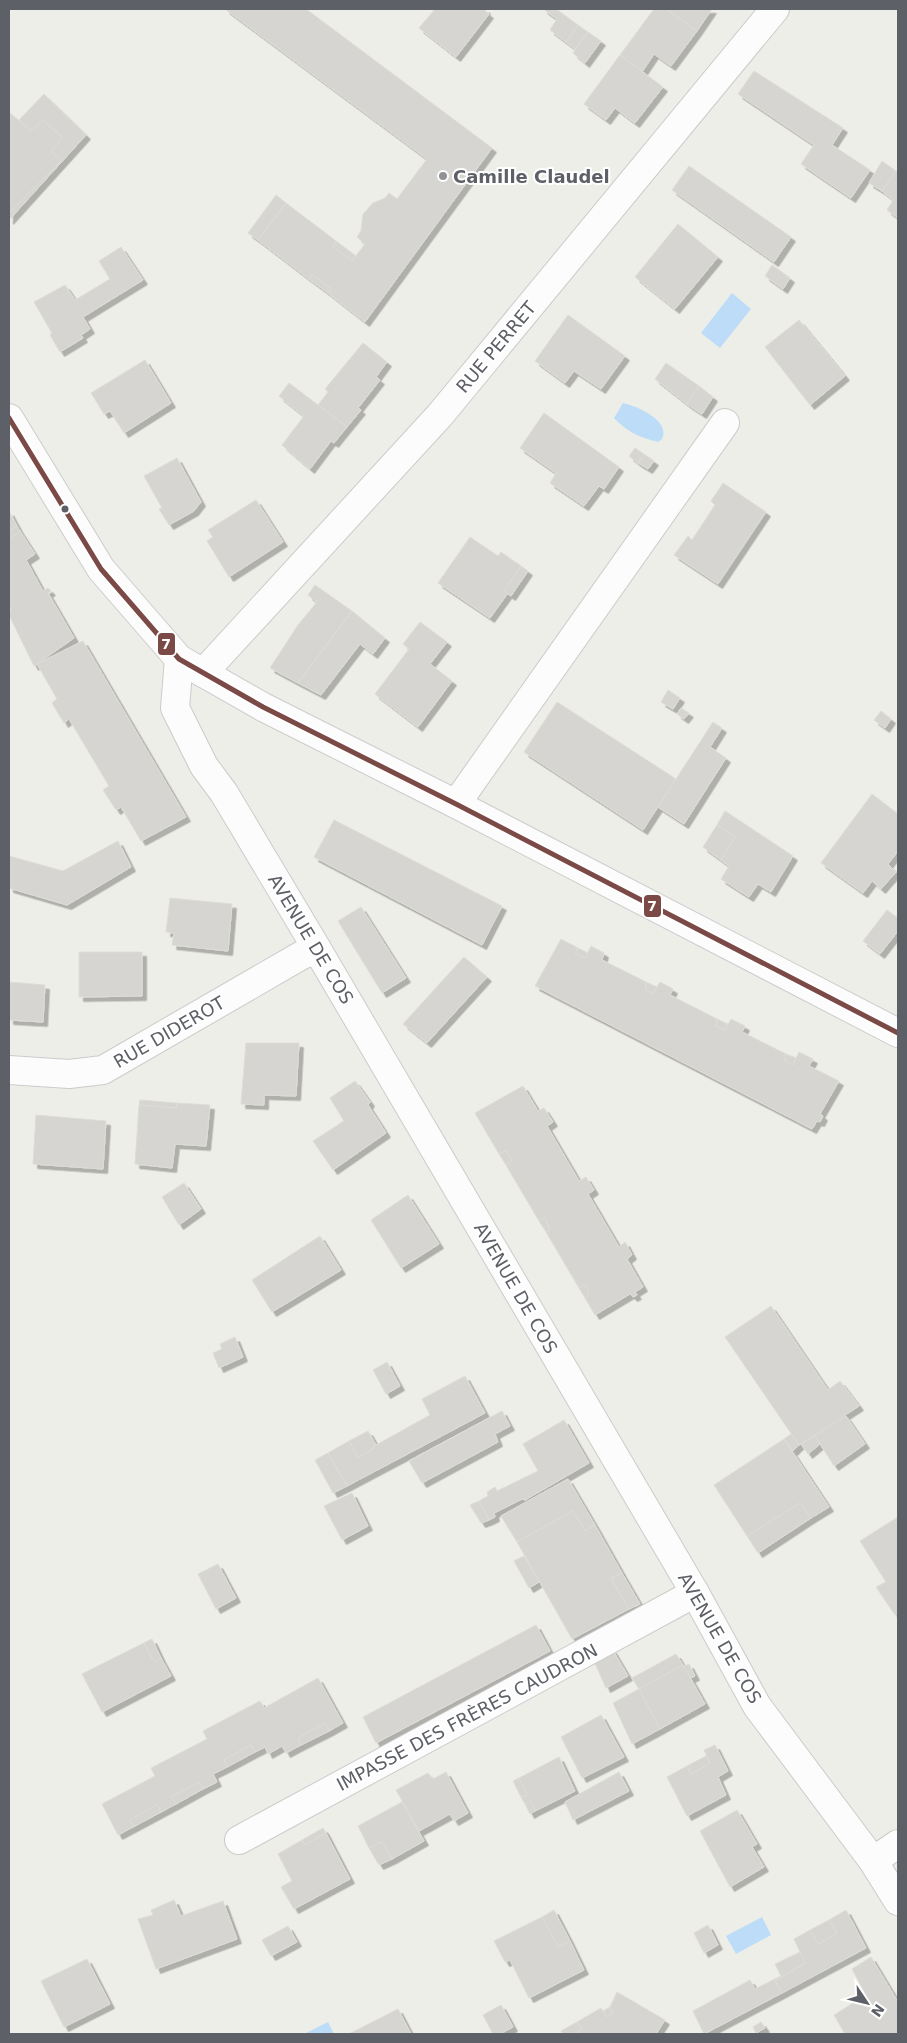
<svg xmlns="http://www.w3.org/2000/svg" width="907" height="2043" font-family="'DejaVu Sans',sans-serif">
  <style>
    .water { fill: #bcdcf8 }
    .building { fill: #d6d5d2; stroke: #dedcd7; filter: url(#shadow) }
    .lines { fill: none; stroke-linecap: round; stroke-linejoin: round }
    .minor-casing { stroke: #cbcbcb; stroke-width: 30 }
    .tertiary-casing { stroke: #cbcbcb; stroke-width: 30 }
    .secondary-casing { stroke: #cbcccc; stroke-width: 30 }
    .minor { stroke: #fcfcfc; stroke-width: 28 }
    .tertiary { stroke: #fcfcfc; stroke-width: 28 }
    .secondary { stroke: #fcfcfc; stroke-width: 28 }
    .bus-1-casing { stroke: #fff; stroke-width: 9 }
    .bus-1 { stroke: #7b4946; stroke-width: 5 }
    .poi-dot { fill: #909294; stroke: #fff; stroke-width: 2 }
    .bus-dot { fill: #5d6167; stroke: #fff; stroke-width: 2 }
    .labels { text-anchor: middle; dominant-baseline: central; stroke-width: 4; stroke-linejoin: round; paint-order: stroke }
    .poi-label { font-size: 18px; font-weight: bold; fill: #5d6167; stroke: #fff; text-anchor: start }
    .street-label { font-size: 18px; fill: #5d6167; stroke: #fff }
    .line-badge { stroke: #fff; stroke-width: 2 }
    .badge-label { font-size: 14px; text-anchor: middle; font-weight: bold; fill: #fff }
  </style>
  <defs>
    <filter id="shadow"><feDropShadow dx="4.5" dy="4.5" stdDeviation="0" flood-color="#0004"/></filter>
  </defs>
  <rect width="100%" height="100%" fill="#eeeee9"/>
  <g class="water">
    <path d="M732 293 751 309 720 348 701 333Z"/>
    <path d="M623 403C637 406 671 421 662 439L658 442C639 437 629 433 614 418Z"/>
    <path d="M762 1917 771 1935 736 1954 726 1936Z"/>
    <path d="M328 2022 334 2034H304Z"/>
  </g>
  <g class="building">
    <path d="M225 9H306L492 148 365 322 328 293 331 289 312 274 309 279 258 240 286 203 336 241 333 246 352 261 365 244 357 237 361 231 363 214 373 203 385 198 389 193 397 199 427 159Z"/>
    <path d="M435 9H486L485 11 489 14 456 57 419 28Z"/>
    <path d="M543 9H556L578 25 566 42 550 30 557 19Z"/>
    <path d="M654 9H666L697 31 671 66 654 54 642 72 620 55Z"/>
    <path d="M666 9H712L697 31Z"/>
    <path d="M578 25 588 32 575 49 566 42Z"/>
    <path d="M588 32 601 41 585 63 573 53Z"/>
    <path d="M620 55 663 87 635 123 615 108 606 120 584 104Z"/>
    <path d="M754 71 843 128 832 145 870 170 851 198 801 164 814 145 738 94Z"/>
    <path d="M44 94 86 135 9 220V211L10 212 61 161 51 151 63 138 43 120 31 131 19 120Z"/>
    <path d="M10 113 31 131 43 120 63 138 51 151 61 161 10 212 9 211Z"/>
    <path d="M882 161 896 171 882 191 869 183Z"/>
    <path d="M689 166 791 237 774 262 672 190Z"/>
    <path d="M896 171 898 172V218L887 210 893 200 882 191Z"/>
    <path d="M276 195 286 203 258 240 248 233Z"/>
    <path d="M678 224 718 257 675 309 635 277Z"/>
    <path d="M336 241 356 256 352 261 333 246Z"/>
    <path d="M121 247 143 280 83 317 90 329 81 335 83 338 60 352 50 335 52 333 34 302 65 285 75 300 110 279 99 261Z"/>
    <path d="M772 265 790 278 783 289 765 276Z"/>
    <path d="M312 274 331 289 328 293 309 279Z"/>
    <path d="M568 315 625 356 601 389 574 371 565 383 535 361Z"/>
    <path d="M799 320 845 376 810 405 765 347Z"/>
    <path d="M363 343 387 362 376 377 380 380 358 408 361 410 347 427 318 405 328 392 325 389Z"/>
    <path d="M145 360 171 403 124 433 110 411 104 414 91 393Z"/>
    <path d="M666 363 699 386 687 404 655 379Z"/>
    <path d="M289 383 347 427 334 443 331 441 310 469 282 445 304 416 279 396Z"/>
    <path d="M699 386 713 397 702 414 687 404Z"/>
    <path d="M544 413 619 467 604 489 599 486 584 506 550 483 556 473 520 448Z"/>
    <path d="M635 448 644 454 638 463 629 456Z"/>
    <path d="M644 454 654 461 648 469 638 463Z"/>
    <path d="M177 458 201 502 194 511 169 525 159 509 162 508 144 476Z"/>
    <path d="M723 483 766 512 718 584 674 555 688 536 692 540 715 505 711 501Z"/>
    <path d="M256 500 283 542 229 577 207 541 213 537 208 530Z"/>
    <path d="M9 511 17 526 9 531Z"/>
    <path d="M17 526 20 531 9 540V531Z"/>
    <path d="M20 531 35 554 26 560 43 591 48 588 51 591 48 593 74 638 34 666 9 615 11 610 9 607V540Z"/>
    <path d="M470 537 498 556 501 552 521 566 504 591 508 593 490 618 438 583Z"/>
    <path d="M521 566 528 571 511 596 504 591Z"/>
    <path d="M315 585 352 611 298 683 270 668 298 625 317 602 308 595Z"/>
    <path d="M352 611 385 638 373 654 360 644 321 695 298 683Z"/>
    <path d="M420 622 447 642 430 664 452 681 418 727 375 694 409 649 403 644Z"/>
    <path d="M83 641 186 817 141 841 121 807 116 810 103 790 109 786 69 719 64 723 52 703 57 699 37 664Z"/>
    <path d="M668 690 680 698 673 709 661 702Z"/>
    <path d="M557 702 676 779 643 830 524 752Z"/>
    <path d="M681 708 689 713 684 719 677 714Z"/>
    <path d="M881 711 891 719 885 728 874 720Z"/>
    <path d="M713 722 722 728 710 747 726 758 684 824 658 807Z"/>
    <path d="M872 794 898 814V851L888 864 896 872 881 889 872 881 863 893 821 863Z"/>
    <path d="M725 811 793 856 771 892 758 884 749 897 721 879 729 866 721 860 735 837 717 825Z"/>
    <path d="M334 820 502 906 482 945 314 857Z"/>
    <path d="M717 825 735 837 721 860 703 847Z"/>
    <path d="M118 841 131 867 67 905 9 888V856L63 871Z"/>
    <path d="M170 898 232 904 228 951 172 945 174 933 166 932Z"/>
    <path d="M361 907 406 978 382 993 338 921Z"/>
    <path d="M887 910 898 918V931L880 954 863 941Z"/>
    <path d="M561 939 578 948 575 953 585 958 591 946 604 953 602 960 646 982V989L653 994 660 982 673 989 670 995 717 1019 716 1026 725 1030 731 1019 745 1026 742 1032 786 1054 784 1056 785 1061 793 1065 799 1052 813 1059 809 1066 839 1081 820 1114 823 1116 820 1122 817 1121 812 1129 535 986Z"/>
    <path d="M578 948 588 953 585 958 575 953Z"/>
    <path d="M79 952H142V996L79 997Z"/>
    <path d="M464 957 487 977 427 1043 403 1024Z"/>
    <path d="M9 982 45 985 43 1022 9 1020Z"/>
    <path d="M646 982 657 987 653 994 646 989Z"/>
    <path d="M717 1019 728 1024 725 1030 716 1026Z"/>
    <path d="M246 1043H299L296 1096 264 1095V1105L241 1104Z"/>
    <path d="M786 1054 796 1058 793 1065 785 1061 784 1056Z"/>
    <path d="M355 1081 370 1102 368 1105 386 1133 333 1170 313 1141 344 1121 330 1098Z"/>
    <path d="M523 1086 538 1111 544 1108 553 1122 547 1126 579 1181 586 1177 594 1190 588 1194 619 1247 625 1242 632 1255 627 1259 643 1287 635 1292 637 1295 633 1297 630 1294 595 1315 585 1298 588 1296 589 1291 584 1285 579 1288 546 1232 550 1230 545 1217 539 1221 506 1165 512 1161 506 1151 499 1154 475 1113Z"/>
    <path d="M140 1100 177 1103V1108L139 1105Z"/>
    <path d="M177 1103 210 1105 206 1146 175 1144 172 1168 135 1164 139 1105 177 1108Z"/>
    <path d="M36 1115 106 1121 103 1169 33 1164Z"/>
    <path d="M506 1151 512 1161 506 1165 499 1154Z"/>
    <path d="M184 1183 201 1209 179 1225 162 1197Z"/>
    <path d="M408 1195 439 1244 401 1268 371 1220Z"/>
    <path d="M545 1217 550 1230 546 1232 539 1221Z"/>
    <path d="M320 1236 341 1270 272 1312 252 1280Z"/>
    <path d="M584 1285 589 1291 588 1296 585 1298 579 1288Z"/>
    <path d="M771 1306 828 1390 840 1381 859 1406 799 1445 725 1337Z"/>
    <path d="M235 1337 243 1357 219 1368 213 1353 222 1349 220 1344Z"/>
    <path d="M387 1362 400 1386 386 1394 373 1370Z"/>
    <path d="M465 1376 485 1413 347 1486 328 1453 349 1441 358 1457 373 1449V1447L376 1445 430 1415 422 1399Z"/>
    <path d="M502 1411 510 1426 495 1434 498 1442 422 1483 409 1461Z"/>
    <path d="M846 1416 865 1444 834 1466 815 1436Z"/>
    <path d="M564 1420 589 1463 525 1500 522 1499 494 1513 495 1517 489 1520 479 1501 488 1496 487 1492 495 1487 497 1491 538 1471 523 1444Z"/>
    <path d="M368 1431 376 1445 373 1447V1449L358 1457 349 1441Z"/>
    <path d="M791 1434 799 1445 793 1451 784 1439Z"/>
    <path d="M815 1436 820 1444 808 1454 801 1444Z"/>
    <path d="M784 1439 829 1507 811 1518 800 1503 747 1536 714 1485Z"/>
    <path d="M328 1453 347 1486 333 1493 315 1460Z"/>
    <path d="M568 1479 595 1525 585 1531 573 1511 517 1542 501 1516Z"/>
    <path d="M352 1493 368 1526 342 1540 324 1506Z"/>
    <path d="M479 1501 489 1520 481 1523 470 1505Z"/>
    <path d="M800 1503 811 1518 758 1553 747 1536Z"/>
    <path d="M573 1511 585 1531 595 1525 622 1573 611 1578 629 1609 572 1639 517 1542Z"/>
    <path d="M898 1517V1613L895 1615 876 1587 886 1582 860 1541Z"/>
    <path d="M524 1556 539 1582 529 1588 514 1561Z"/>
    <path d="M218 1564 236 1598 216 1609 198 1574Z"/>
    <path d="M622 1573 640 1604 629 1609 611 1578Z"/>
    <path d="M536 1625 550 1651 376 1743 363 1717Z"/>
    <path d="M152 1639 161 1658 154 1662 144 1643Z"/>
    <path d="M144 1643 154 1662 161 1658 171 1676 102 1712 82 1674Z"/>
    <path d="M612 1649 628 1676 606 1688 593 1659Z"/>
    <path d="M676 1654 683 1665 639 1689 632 1678Z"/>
    <path d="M689 1664 695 1676 690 1678 683 1667Z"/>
    <path d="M683 1665 705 1704 660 1729 639 1689Z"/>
    <path d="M318 1678 343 1723 329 1731 325 1723 298 1738 301 1745 286 1753 282 1746 268 1754 265 1747 255 1752 251 1745 224 1760 227 1767 213 1774 217 1782 203 1789 199 1782 171 1797 176 1804 161 1812 157 1805 130 1820 133 1827 118 1835 102 1804 155 1776 151 1768 207 1739 203 1731 260 1701 264 1708Z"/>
    <path d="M639 1689 660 1729 632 1744 613 1703Z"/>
    <path d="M601 1715 624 1757 582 1778 561 1737Z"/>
    <path d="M325 1723 329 1731 301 1745 298 1738Z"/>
    <path d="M251 1745 255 1752 227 1767 224 1760Z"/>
    <path d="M715 1745 728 1771 718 1777 726 1795 687 1816 667 1777 687 1766 691 1774 710 1763 704 1750Z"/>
    <path d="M706 1756 710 1763 691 1774 687 1766Z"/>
    <path d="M559 1757 575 1791 535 1811 531 1801 525 1804 521 1797 527 1795 519 1778Z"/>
    <path d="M446 1772 468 1813 454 1821 450 1814 419 1831 396 1790 428 1773 433 1779Z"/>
    <path d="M619 1772 629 1791 573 1820 565 1802Z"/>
    <path d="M519 1778 527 1795 521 1797 513 1781Z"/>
    <path d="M199 1782 203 1789 176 1804 171 1797Z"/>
    <path d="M531 1801 535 1811 530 1814 525 1804Z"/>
    <path d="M402 1802 424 1841 392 1859 382 1842 369 1848 358 1826Z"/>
    <path d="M157 1805 161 1812 133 1827 130 1820Z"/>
    <path d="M737 1810 757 1844 752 1847 764 1867 730 1887 700 1831Z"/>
    <path d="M323 1828 326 1833 305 1845 302 1840Z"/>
    <path d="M326 1833 350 1879 294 1909 281 1887 292 1881 278 1854 302 1840 305 1845Z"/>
    <path d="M382 1842 392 1859 379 1865 369 1848Z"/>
    <path d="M174 1900 181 1916 223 1901 237 1939 156 1969 138 1919 153 1915 151 1910Z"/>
    <path d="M554 1910 570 1941 558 1947 542 1917Z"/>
    <path d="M846 1910 866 1948 782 1993 775 1981 805 1963 794 1939 810 1930 818 1944 837 1933 829 1920Z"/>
    <path d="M542 1917 558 1947 570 1941 584 1970 529 1998 510 1960 505 1962 494 1941Z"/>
    <path d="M829 1920 837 1933 818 1944 810 1930Z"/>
    <path d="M708 1925 718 1945 704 1953 694 1933Z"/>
    <path d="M288 1926 297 1942 271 1956 262 1940Z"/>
    <path d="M800 1952 805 1963 775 1981 782 1993 704 2034 693 2011 750 1980 755 1989 781 1976 775 1964Z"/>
    <path d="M871 1957 898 2002V2034H845L834 2015 866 1995 852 1969Z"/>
    <path d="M87 1959 110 2004 64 2027 41 1981Z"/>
    <path d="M617 1992 665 2020 656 2034H574L582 2030 577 2022 601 2008 607 2017 613 2013 610 2007Z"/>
    <path d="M501 2005 513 2027 500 2034H493L483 2015Z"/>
    <path d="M610 2007 613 2013 607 2017 603 2011Z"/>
    <path d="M398 2009 411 2034H349Z"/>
    <path d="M577 2022 582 2030 574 2034H563L561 2031Z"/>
    <path d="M761 2022 765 2028 756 2033 753 2027Z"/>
  </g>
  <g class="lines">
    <defs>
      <g id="minor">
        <path d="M203 673 440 415 775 9"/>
        <path d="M456 804 725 423"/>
        <path d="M9 1070 69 1074 103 1070 302 955 317 949"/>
        <path d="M239 1840 695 1593"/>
        <path d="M873 1861 898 1844"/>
      </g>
      <path id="tertiary" d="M179 659 175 708 204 766 224 793 317 949 695 1593 757 1706 873 1861 898 1901"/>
      <path id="secondary" d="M9 418 101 569 179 659 263 707 456 804 898 1033"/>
    </defs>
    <use href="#minor" class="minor-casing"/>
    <use href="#tertiary" class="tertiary-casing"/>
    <use href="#secondary" class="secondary-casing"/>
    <use href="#minor" class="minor"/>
    <use href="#tertiary" class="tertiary"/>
    <use href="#secondary" class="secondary"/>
    <defs>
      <path id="bus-1" d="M9 418 101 569 179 659 263 707 456 804 898 1033"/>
    </defs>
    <use href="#bus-1" class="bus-1-casing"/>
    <use href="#bus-1" class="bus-1"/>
  </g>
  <circle class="poi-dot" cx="443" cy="176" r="5"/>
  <circle class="bus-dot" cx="65" cy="509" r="4.5"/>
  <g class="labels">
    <g class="poi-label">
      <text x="453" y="176">Camille Claudel</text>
    </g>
    <g class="street-label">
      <text transform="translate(496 347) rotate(-50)">RUE PERRET</text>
      <text transform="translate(311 939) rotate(59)">AVENUE DE COS</text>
      <text transform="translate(169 1032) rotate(-30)">RUE DIDEROT</text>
      <text transform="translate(516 1288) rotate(60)">AVENUE DE COS</text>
      <text transform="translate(720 1638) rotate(60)">AVENUE DE COS</text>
      <text transform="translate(467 1717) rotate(-28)">IMPASSE DES FRÈRES CAUDRON</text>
    </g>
  </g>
  <g class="line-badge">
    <rect x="157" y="632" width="19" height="24" rx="5" fill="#7b4946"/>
    <rect x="643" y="894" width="19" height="24" rx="5" fill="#7b4946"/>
  </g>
  <g class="badge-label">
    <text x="166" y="649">7</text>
    <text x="652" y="911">7</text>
  </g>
  <rect width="907" height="2043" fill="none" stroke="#5d6167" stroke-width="20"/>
  <g transform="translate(867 2003) rotate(125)" stroke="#ffffff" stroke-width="4" paint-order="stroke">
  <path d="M0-4L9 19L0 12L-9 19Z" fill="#5d6167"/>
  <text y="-8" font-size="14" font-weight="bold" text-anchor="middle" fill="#5d6167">N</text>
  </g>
</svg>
